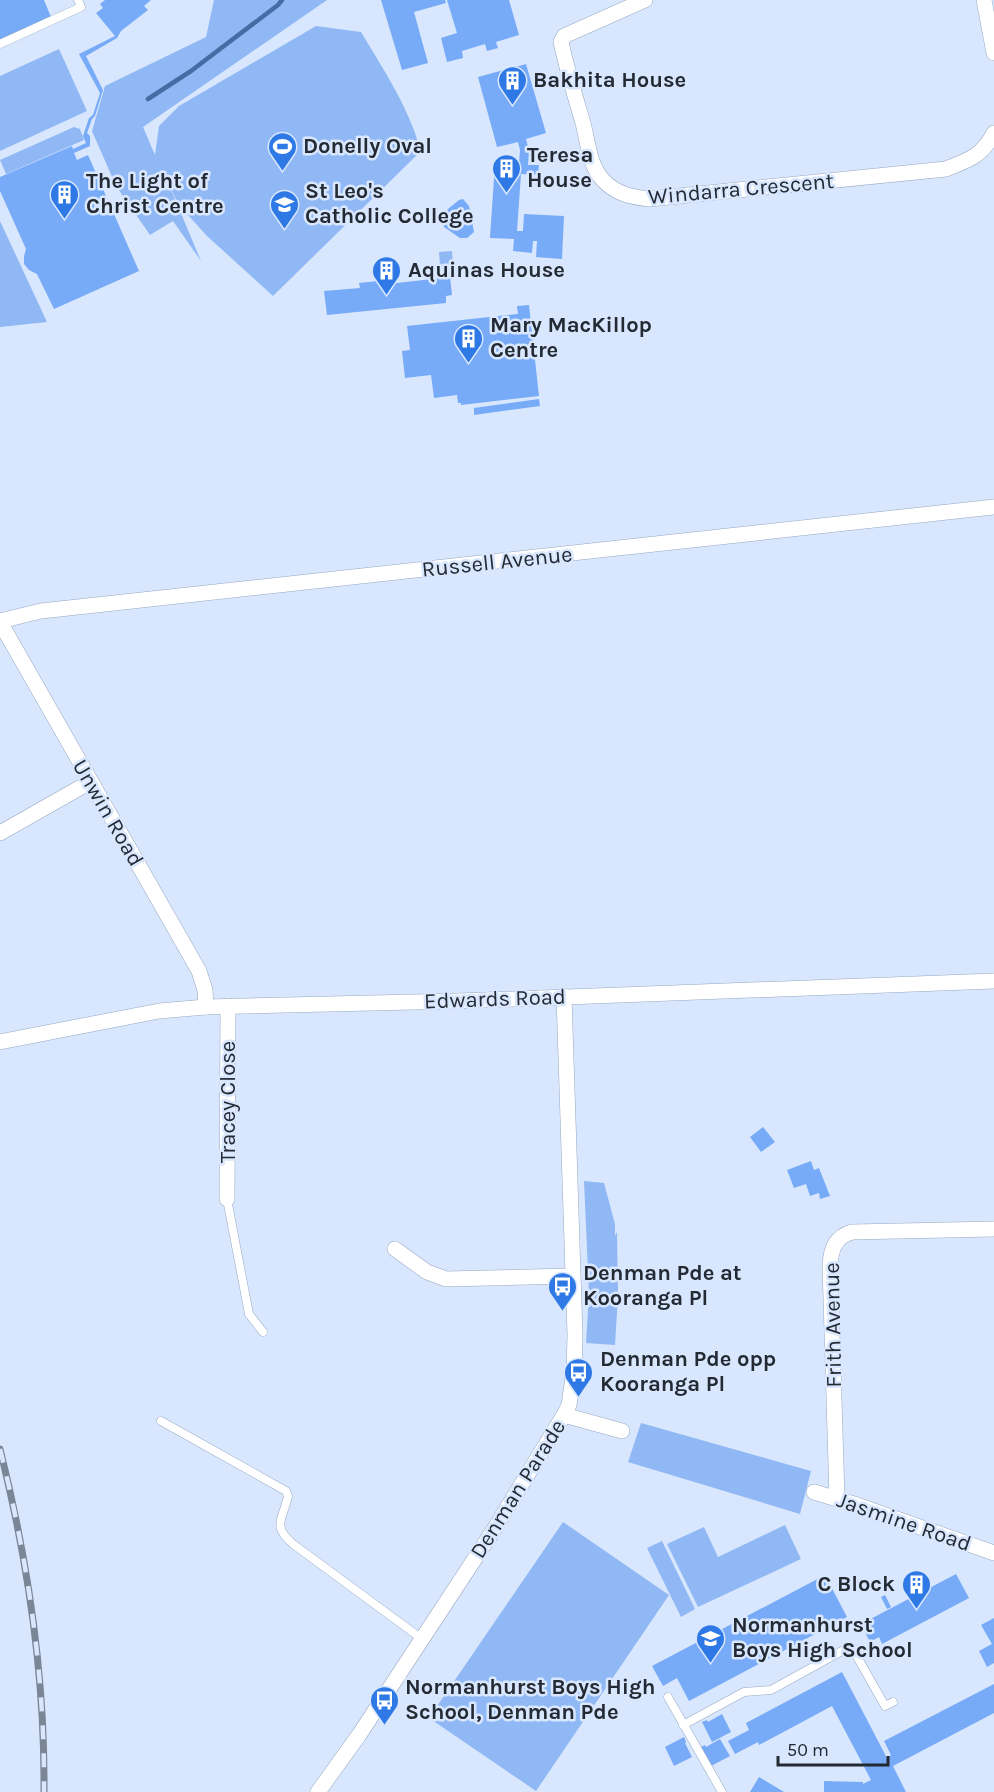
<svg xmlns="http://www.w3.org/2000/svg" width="994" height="1792" font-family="Karla,sans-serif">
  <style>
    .green { fill: #90b8f4 }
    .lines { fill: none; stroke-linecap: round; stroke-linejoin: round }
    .stream { stroke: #476ca3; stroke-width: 4.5 }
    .building { fill: #77aaf7 }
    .service-casing { stroke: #96a8c2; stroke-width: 9 }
    .minor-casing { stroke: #96a8c2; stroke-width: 16 }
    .service { stroke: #fff; stroke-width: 8 }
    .minor { stroke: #fff; stroke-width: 15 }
    .rail-casing { stroke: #7a8595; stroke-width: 7 }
    .rail { stroke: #d8e7fe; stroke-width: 4.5; stroke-dasharray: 14; stroke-linecap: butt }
    .labels { text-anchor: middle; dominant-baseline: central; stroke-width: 5; stroke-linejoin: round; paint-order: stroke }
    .poi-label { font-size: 22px; font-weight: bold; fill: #232a34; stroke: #d8e7fe; text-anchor: start }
    .street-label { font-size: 22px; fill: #232a34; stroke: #d8e7fe }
  </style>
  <rect width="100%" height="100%" fill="#d8e7fe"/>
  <g class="green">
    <path d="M214 0H327L143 127 155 155 159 126 179 106 316 26 361 32C385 72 408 106 421 151L273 296 207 236 178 204 167 180 201 261 173 221 150 235 116 186 92 131 105 86 206 37Z"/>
    <path d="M59 49 87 111 0 151V76Z"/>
    <path d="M74 127 80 129 84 140 6 174 0 160Z"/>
    <path d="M0 221 47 322 0 327Z"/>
    <path d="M452 251 454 276 441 278 439 252Z"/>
    <path d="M584 1181 604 1183 615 1224V1236L617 1232 618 1296 615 1345 586 1343 589 1294Z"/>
    <path d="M641 1423 811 1471 800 1514 628 1462Z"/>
    <path d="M563 1522 669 1595 536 1791 429 1718Z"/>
    <path d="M785 1525 801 1559 698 1607 667 1544 704 1527 718 1557Z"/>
    <path d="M662 1541 695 1609 681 1617 647 1548Z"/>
  </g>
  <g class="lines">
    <path class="stream" d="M148 99 191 71 278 5 282 0"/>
  </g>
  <g class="building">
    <path d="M0 0H44L51 17 0 40Z"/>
    <path d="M105 0H151L144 6 148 10 121 31 117 38 86 56 103 90 95 116 92 119 87 133 90 136V146L74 153 77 160 88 155 139 271 54 309 37 274 29 270 24 264V256L26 249 0 191V177L72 146 73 149 86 143 83 136 89 118 93 115 100 93 79 54 115 36 96 13 103 8 100 4Z"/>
    <path d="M381 0H445L446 3 414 12 428 63 402 70Z"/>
    <path d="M447 0H509L519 35 496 42 498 48 487 51 485 44 462 51 463 58 447 62 441 38 457 33Z"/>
    <path d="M526 64 546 133 526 139 529 150 528 165H539L538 175 521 174 517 231H523L524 214 564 216 562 259 536 257 537 241H533L532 253 513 251 514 239 490 238 495 163 519 164 520 150 518 142 497 147 478 77Z"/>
    <path d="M463 199 469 206 474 232 467 238H460L444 227 441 219 448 209 459 200Z"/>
    <path d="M450 277 452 295 446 296V303L327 315 324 291 360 288 359 283 378 281 379 285Z"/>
    <path d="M529 305 539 396 461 405V403H458L457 395 434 398 431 375 405 378 402 351 410 350 407 326 518 314 517 306Z"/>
    <path d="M539 399 540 406 474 415V408Z"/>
    <path d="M763 1127 775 1142 761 1152 750 1137Z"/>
    <path d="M811 1161 814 1170 819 1168 830 1196 820 1199 819 1193 810 1196 806 1184 794 1188 787 1170Z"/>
    <path d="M956 1574 969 1598 882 1644 879 1637 870 1642 861 1624Z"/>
    <path d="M825 1575 847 1617 689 1701 677 1678 663 1686 652 1666Z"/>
    <path d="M885 1595 891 1607 887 1609 881 1597Z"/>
    <path d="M994 1618V1663L987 1667 979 1651 992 1644 981 1625Z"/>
    <path d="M842 1672 887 1758 891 1755 884 1741 994 1684V1713L893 1766 906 1792H824V1781L863 1782V1784L871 1780 832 1706 759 1745 758 1742 735 1754 728 1741 749 1730 746 1723Z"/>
    <path d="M722 1714 731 1732 712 1742 702 1722 707 1720 708 1722Z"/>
    <path d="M684 1737 686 1742 685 1743 692 1757 674 1766 665 1747Z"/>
    <path d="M720 1739 730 1756 711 1766 701 1747 705 1745 706 1747Z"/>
    <path d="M759 1777 784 1792H750Z"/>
  </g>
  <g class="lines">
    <defs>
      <g id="service">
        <path d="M0 44 81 7 78 0"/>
        <path d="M227 1199 249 1314 263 1332"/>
        <path d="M161 1421 286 1491 288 1496C283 1520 271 1525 293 1544L422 1639"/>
        <path d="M668 1697 722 1792"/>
        <path d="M683 1725 744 1692 771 1690 851 1646 885 1706 893 1702"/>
      </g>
      <g id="minor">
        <path d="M645 0 564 36 561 42C567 70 575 96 583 123 588 142 589 165 603 180 616 194 631 197 649 199L946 169C969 160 982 156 994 133"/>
        <path d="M984 0 994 53"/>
        <path d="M0 621 41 611 994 507"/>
        <path d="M0 622 199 971 205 990 206 1007"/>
        <path d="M0 833 90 782"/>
        <path d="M0 1042 159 1011 206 1007 458 1001 994 981"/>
        <path d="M227 1199 228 1006"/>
        <path d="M395 1249 427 1272 446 1279 572 1276"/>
        <path d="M564 1415 622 1431"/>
        <path d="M814 1492 857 1505 994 1553"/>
        <path d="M837 1498 830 1265C831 1249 835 1237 852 1232L994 1229"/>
        <path d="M318 1792 359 1735 495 1528 564 1415 569 1405 574 1371 575 1335 564 996"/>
      </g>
    </defs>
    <use href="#service" class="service-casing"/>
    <use href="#minor" class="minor-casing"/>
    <use href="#service" class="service"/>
    <use href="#minor" class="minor"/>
    <defs>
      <path id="rail" d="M0 1449C28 1561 45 1676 44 1792"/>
    </defs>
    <use href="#rail" class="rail-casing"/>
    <use href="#rail" class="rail"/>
  </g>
  <defs>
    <symbol id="building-pin" viewBox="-11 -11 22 30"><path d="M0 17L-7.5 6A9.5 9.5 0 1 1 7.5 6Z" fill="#2e79e5" stroke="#d8e7fe"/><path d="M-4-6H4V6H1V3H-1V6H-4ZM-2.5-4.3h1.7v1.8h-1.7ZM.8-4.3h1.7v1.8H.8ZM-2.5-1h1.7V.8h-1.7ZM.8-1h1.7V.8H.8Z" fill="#fff"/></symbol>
    <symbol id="stadium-pin" viewBox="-11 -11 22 30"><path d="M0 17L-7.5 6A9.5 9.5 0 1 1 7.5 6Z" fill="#2e79e5" stroke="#d8e7fe"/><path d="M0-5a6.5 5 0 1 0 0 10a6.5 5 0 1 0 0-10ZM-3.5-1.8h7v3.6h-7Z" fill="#fff"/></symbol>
    <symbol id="school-pin" viewBox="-11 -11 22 30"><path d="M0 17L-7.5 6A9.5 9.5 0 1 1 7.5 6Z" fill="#2e79e5" stroke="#d8e7fe"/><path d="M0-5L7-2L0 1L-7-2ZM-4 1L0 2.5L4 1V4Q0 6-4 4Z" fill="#fff"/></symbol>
    <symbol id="bus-pin" viewBox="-11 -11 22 30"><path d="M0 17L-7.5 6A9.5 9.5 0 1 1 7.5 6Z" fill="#2e79e5" stroke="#d8e7fe"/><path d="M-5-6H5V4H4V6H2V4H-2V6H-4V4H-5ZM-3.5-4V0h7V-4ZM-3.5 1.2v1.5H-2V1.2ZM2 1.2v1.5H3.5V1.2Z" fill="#fff"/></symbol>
  </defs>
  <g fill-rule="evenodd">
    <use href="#building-pin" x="496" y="64" width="33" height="45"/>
    <use href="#stadium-pin" x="266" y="130" width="33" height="45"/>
    <use href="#building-pin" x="490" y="152" width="33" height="45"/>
    <use href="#building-pin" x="48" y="178" width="33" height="45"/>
    <use href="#school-pin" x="268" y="188" width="33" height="45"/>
    <use href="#building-pin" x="370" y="254" width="33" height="45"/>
    <use href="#building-pin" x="452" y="322" width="33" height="45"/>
    <use href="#bus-pin" x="546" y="1270" width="33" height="45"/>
    <use href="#bus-pin" x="562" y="1356" width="33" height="45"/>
    <use href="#building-pin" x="900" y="1568" width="33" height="45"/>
    <use href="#school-pin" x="694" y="1622" width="33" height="45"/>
    <use href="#bus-pin" x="368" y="1684" width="33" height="45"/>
  </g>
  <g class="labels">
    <g class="poi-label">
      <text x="533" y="80">Bakhita House</text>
      <text x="303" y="146">Donelly Oval</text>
      <text x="527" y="155">Teresa<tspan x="527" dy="25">House</tspan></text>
      <text x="86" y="181">The Light of<tspan x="86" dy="25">Christ Centre</tspan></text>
      <text x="305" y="191">St Leo's<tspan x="305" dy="25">Catholic College</tspan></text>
      <text x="408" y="270">Aquinas House</text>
      <text x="490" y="325">Mary MacKillop<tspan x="490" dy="25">Centre</tspan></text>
      <text x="583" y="1273">Denman Pde at<tspan x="583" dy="25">Kooranga Pl</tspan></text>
      <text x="600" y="1359">Denman Pde opp<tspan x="600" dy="25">Kooranga Pl</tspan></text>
      <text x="895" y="1584" text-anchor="end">C Block</text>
      <text x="732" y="1625">Normanhurst<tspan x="732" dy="25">Boys High School</tspan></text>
      <text x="405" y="1687">Normanhurst Boys High<tspan x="405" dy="25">School, Denman Pde</tspan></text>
    </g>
    <g class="street-label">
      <text transform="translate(741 189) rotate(-5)">Windarra Crescent</text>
      <text transform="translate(497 562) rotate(-6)">Russell Avenue</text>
      <text transform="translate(108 813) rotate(60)">Unwin Road</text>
      <text transform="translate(495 999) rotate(-2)">Edwards Road</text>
      <text transform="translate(228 1102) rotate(-90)">Tracey Close</text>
      <text transform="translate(833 1325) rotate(-91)">Frith Avenue</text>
      <text transform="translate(518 1489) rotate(-58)">Denman Parade</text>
      <text transform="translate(904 1522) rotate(19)">Jasmine Road</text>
    </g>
  </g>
  <path d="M778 1756v9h110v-9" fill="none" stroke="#232a34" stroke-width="3"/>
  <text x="787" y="1756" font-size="18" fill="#232a34" stroke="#d8e7fe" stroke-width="4.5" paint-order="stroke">50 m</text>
</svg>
